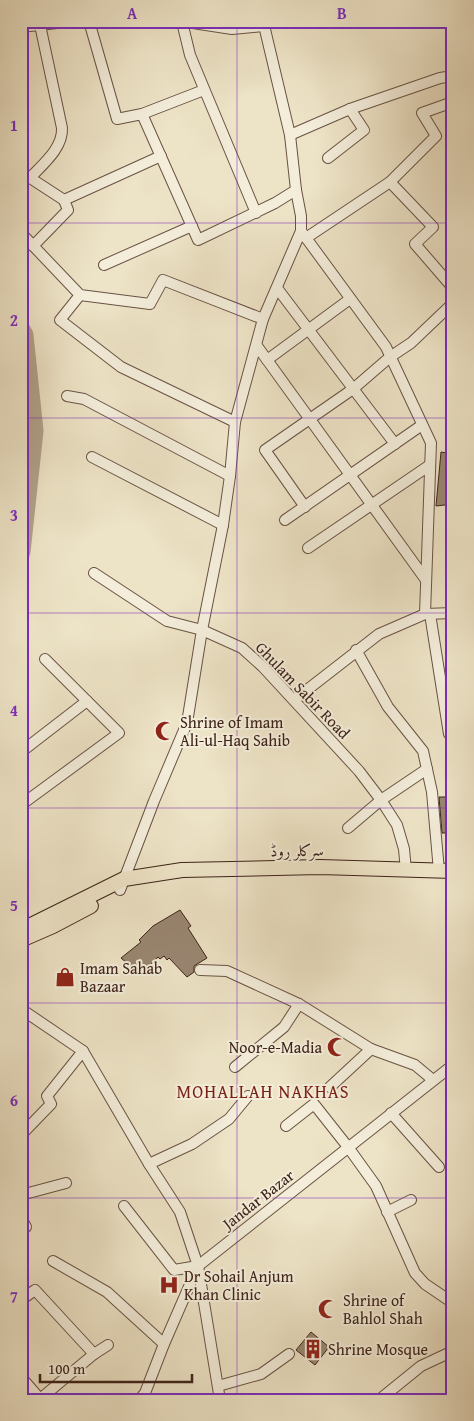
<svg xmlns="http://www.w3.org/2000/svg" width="474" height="1421" font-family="'Gentium Book Plus',Amiri,serif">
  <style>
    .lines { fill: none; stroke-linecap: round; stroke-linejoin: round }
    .river { stroke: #b1a18b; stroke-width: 19 }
    .building { fill: #998672; stroke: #3d2218 }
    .minor-casing { stroke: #695244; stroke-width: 12 }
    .major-casing { stroke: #3d2218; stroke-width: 16 }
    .minor { stroke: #f3edda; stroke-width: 10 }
    .major { stroke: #ede3c6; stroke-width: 14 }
    .grid { fill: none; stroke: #7b2cbf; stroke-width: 1; stroke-opacity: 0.55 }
    .labels { text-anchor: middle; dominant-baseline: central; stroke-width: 4; stroke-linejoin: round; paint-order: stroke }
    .street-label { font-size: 16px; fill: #3d2218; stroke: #f3edda }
    .poi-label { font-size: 16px; fill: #3d2218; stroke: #f3edda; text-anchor: start }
    .neighbourhood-label { font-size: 18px; letter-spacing: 1px; fill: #7a1f14; stroke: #f3edda }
    .neatline { fill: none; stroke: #7b2cbf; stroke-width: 2 }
    .grid-label { font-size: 16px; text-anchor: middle; font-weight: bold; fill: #7b2cbf }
  </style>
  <rect width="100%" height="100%" fill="#ede3c6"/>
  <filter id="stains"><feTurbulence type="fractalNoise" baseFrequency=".004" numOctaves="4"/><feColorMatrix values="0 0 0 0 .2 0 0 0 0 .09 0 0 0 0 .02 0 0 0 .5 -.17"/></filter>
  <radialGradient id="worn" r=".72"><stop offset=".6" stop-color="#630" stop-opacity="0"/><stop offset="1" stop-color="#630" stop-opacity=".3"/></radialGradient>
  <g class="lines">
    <path class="river" d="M21 330 24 335 34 431 21 552"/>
  </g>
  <g class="building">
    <path d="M441 452 453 454V504L436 506Z"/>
    <path d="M439 797H453V833H442Z"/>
    <path d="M180 910 191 926 188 928 207 958 194 966V972L187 977 169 958 167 960 164 956 160 959 158 957 141 975 121 958 141 942 139 940 153 926Z"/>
    <path d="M311 1332 329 1347 315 1365 296 1350Z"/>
  </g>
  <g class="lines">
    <defs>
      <g id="minor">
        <path d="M89 21 117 119 142 114 198 240 275 203 296 190"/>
        <path d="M180 21 232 29 263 26"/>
        <path d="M182 22 190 55 256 213"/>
        <path d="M21 27 75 21"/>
        <path d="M142 114 204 90"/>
        <path d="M290 135 350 109 440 78 453 76"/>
        <path d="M328 158 364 130 350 109"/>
        <path d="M21 172 64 200"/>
        <path d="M30 178C43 164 63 148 62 128L40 25"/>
        <path d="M390 182 433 227 415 244 453 288"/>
        <path d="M301 231 386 347 431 443 425 614"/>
        <path d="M21 233 80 295 150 304 163 280 263 319"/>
        <path d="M306 238 390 182 436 136 422 113 453 102"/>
        <path d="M33 246 68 210 64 200 161 156"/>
        <path d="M104 265 192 226"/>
        <path d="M277 288 395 444"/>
        <path d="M80 295 60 320 121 367 235 422"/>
        <path d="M257 346 426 580"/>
        <path d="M267 360 350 299"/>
        <path d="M67 396 84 399 230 476"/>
        <path d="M92 457 223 525"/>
        <path d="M305 507 265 450 353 389 390 357 411 343 453 303"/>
        <path d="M285 520 422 425"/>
        <path d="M308 548 430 465"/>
        <path d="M94 573 167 621 202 630 242 648 263 667 359 771 381 800 397 825 404 849 406 871"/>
        <path d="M430 614 449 734"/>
        <path d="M356 650 388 707 423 751 432 792 439 871"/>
        <path d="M294 700 379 634 425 614 453 613"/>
        <path d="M21 752 87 701"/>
        <path d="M21 805 119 733 45 659"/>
        <path d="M348 828 381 800 427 769"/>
        <path d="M120 890 154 801 187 723 202 630 223 525 230 476 235 422 263 319 301 231V216L296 190 290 135 263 21"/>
        <path d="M200 970 227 971 299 1004 371 1049 415 1065 433 1080"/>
        <path d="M21 1009 83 1051 149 1164 180 1212 198 1266 220 1400"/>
        <path d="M235 1067 284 1027 299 1004"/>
        <path d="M330 1087 371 1049"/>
        <path d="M391 1113 439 1167"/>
        <path d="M286 1126 314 1104 348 1147 376 1186 415 1273 425 1284 453 1303"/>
        <path d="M21 1135 51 1104 47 1096 83 1051"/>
        <path d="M149 1164 192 1144 229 1119 248 1096"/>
        <path d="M21 1195 66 1183"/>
        <path d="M124 1206 174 1270 198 1266"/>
        <path d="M387 1212 411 1200"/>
        <path d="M21 1218 26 1227"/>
        <path d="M53 1261 107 1292 164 1344"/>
        <path d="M21 1300 35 1290 94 1354"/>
        <path d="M21 1377 41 1400"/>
        <path d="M218 1386 261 1374 289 1354"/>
        <path d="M40 1399 94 1354 108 1345"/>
        <path d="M139 1400 145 1393 164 1344 198 1266 453 1065"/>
        <path d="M379 1400 421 1366 453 1351"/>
        <path d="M450 1400 453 1397"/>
      </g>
      <g id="major">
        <path d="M21 930 124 879 182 870 320 867 453 871"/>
        <path d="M21 940 53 926 91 906"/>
      </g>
    </defs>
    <use href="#minor" class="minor-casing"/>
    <use href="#major" class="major-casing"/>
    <use href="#minor" class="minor"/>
    <use href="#major" class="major"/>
  </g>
  <path class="grid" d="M237 21V1400M21 223H453M21 418H453M21 613H453M21 808H453M21 1003H453M21 1198H453"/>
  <defs>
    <symbol id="mosque-bare" viewBox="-9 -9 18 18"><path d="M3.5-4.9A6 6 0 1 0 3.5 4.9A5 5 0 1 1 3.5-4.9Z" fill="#8f2418" stroke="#f3edda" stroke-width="2.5" paint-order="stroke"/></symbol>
    <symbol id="shop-bare" viewBox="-9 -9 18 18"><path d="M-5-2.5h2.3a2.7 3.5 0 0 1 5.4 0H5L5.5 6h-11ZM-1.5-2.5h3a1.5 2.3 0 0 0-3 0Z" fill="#8f2418" stroke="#f3edda" stroke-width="2.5" paint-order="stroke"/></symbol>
    <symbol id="hospital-bare" viewBox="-9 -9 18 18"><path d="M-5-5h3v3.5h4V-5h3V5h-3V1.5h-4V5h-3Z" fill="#8f2418" stroke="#f3edda" stroke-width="2.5" paint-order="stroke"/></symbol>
    <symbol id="building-bare" viewBox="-9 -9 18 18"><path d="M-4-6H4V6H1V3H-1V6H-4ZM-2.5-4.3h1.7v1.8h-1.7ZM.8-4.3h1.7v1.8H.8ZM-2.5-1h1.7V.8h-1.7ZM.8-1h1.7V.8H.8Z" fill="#8f2418" stroke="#f3edda" stroke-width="2.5" paint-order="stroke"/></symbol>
  </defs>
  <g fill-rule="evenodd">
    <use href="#mosque-bare" x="151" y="717" width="28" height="28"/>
    <use href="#shop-bare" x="51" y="963" width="28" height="28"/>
    <use href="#mosque-bare" x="323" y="1033" width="28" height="28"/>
    <use href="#hospital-bare" x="155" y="1271" width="28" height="28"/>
    <use href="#mosque-bare" x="314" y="1295" width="28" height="28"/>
    <use href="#building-bare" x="299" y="1335" width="28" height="28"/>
  </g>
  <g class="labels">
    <g class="street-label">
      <text transform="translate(303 690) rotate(46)">Ghulam Sabir Road</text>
      <text transform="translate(297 850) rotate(-1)">سرکلر روڈ</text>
      <text transform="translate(258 1199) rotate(-38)">Jandar Bazar</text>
    </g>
    <g class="poi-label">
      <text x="180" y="722">Shrine of Imam<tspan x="180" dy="18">Ali-ul-Haq Sahib</tspan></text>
      <text x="80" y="968">Imam Sahab<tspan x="80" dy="18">Bazaar</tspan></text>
      <text x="322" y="1047" text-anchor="end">Noor-e-Madia</text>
      <text x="184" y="1276">Dr Sohail Anjum<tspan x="184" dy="18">Khan Clinic</tspan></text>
      <text x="343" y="1300">Shrine of<tspan x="343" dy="18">Bahlol Shah</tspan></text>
      <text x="328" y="1349">Shrine Mosque</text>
    </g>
    <g class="neighbourhood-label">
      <text x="263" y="1091">MOHALLAH NAKHAS</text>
    </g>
  </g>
  <rect width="474" height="1421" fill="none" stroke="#ede3c6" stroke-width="55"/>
  <path d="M40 1374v8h152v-8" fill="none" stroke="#3d2218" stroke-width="2.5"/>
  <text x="48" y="1374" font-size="15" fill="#3d2218" stroke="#f3edda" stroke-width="4" paint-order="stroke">100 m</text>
  <rect x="28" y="28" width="418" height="1366" class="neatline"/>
  <g class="grid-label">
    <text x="132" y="19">A</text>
    <text x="342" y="19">B</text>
    <text x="14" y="131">1</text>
    <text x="14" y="326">2</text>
    <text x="14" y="521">3</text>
    <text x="14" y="716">4</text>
    <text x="14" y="911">5</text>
    <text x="14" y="1106">6</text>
    <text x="14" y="1302">7</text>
  </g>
  <rect width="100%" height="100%" filter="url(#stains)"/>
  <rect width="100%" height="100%" fill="url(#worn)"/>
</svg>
